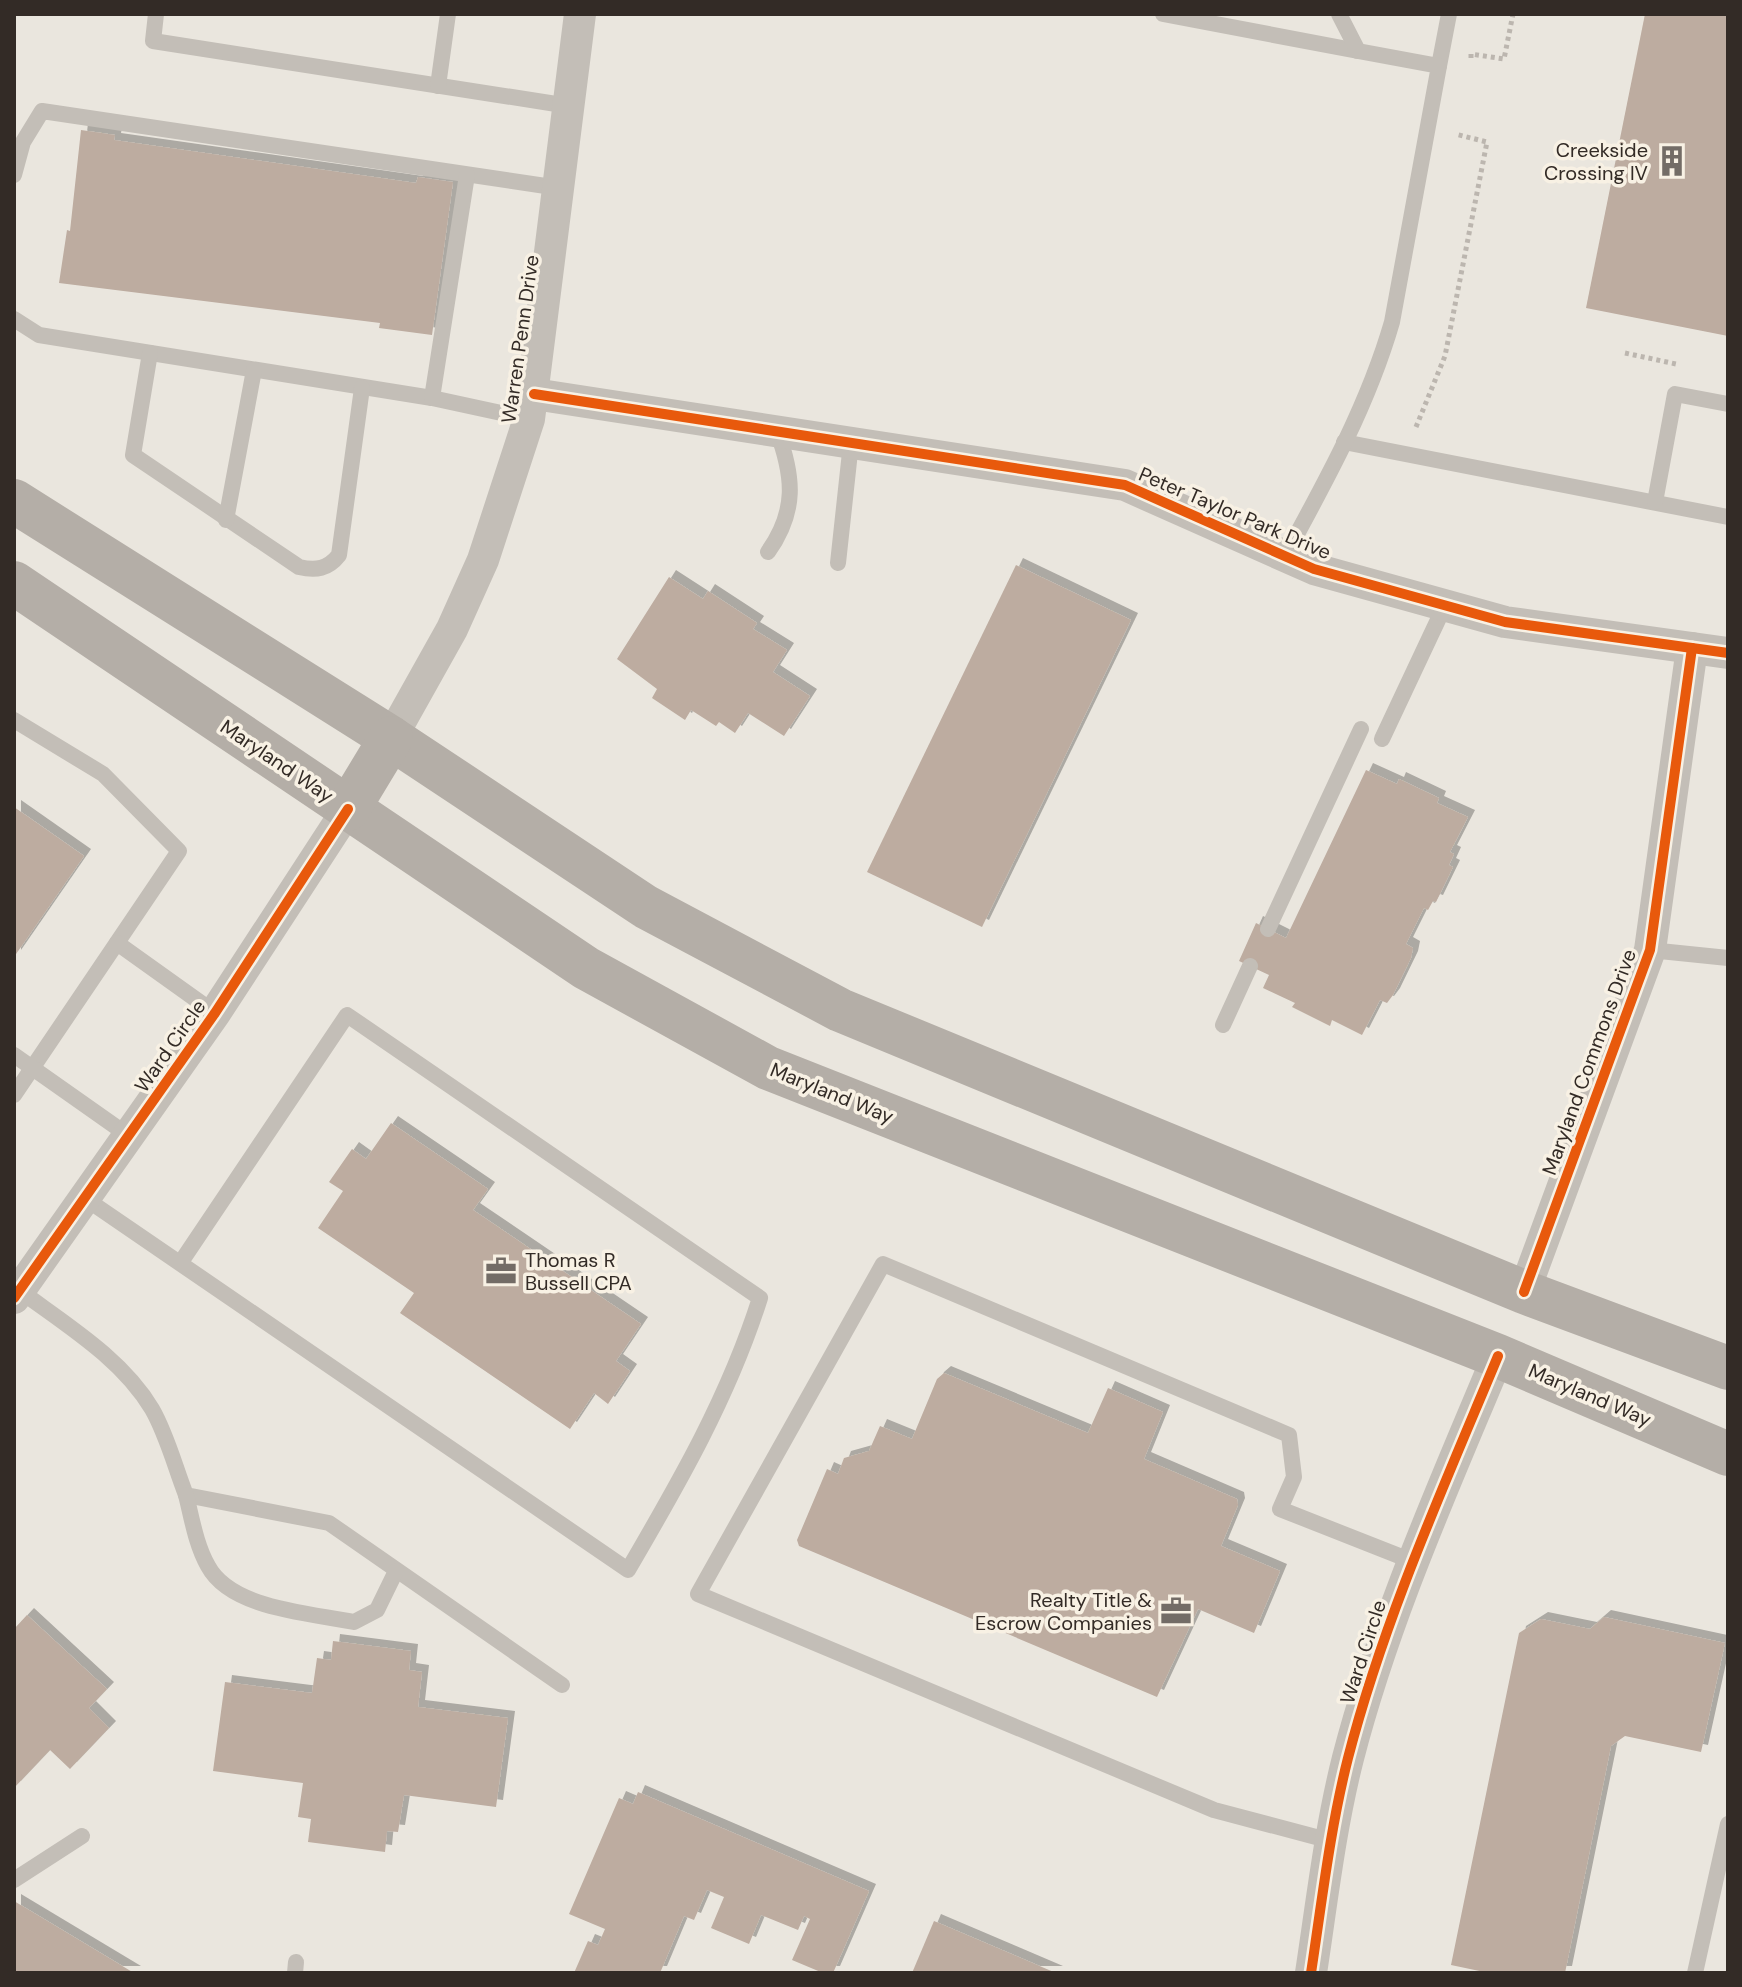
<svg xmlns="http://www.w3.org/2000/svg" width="1742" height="1987" font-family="'DM Sans',sans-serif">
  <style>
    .building { fill: #bdaca0; filter: url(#shadow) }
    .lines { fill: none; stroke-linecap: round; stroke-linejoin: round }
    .path { stroke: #bcb6af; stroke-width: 5; stroke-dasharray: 4 4; stroke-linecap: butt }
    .service { stroke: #c3beb7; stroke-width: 16 }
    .minor { stroke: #c3beb7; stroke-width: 32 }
    .secondary { stroke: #b4aea7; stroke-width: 44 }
    .cycleway-casing { stroke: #f8f1e4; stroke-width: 15 }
    .cycleway { stroke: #e8590c; stroke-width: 10 }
    .labels { text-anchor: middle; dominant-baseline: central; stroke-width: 7; stroke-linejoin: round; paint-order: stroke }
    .poi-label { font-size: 20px; fill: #332b26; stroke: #f8f1e4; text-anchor: end }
    .street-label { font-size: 20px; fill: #332b26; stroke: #f8f1e4 }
  </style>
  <defs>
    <filter id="shadow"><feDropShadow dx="7" dy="-7" stdDeviation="0" flood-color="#0004"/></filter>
  </defs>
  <rect width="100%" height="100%" fill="#eae6de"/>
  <g class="building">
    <path d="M1645 14H1728V336L1586 308Z"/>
    <path d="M81 130 115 135 114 140 416 183 418 177 453 182 432 335 379 328 380 323 59 283 67 230 70 231Z"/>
    <path d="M1016 565 1131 620 982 927 867 872Z"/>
    <path d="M669 577 703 599 708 591 757 623 753 629 787 650 773 672 810 696 784 736 748 713 735 733 719 722 716 726 691 710 685 720 652 698 657 689 617 659Z"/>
    <path d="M1366 770 1397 784 1399 779 1439 798 1437 803 1468 817 1450 852 1454 854 1449 865 1453 867 1436 902 1433 901 1428 910 1424 908 1406 944 1413 948 1411 958 1393 995 1387 1003 1380 1000 1362 1035 1332 1020 1330 1026 1292 1007 1295 1003 1263 988 1269 975 1239 961 1256 923 1286 938Z"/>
    <path d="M14 807 84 856 14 957Z"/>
    <path d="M391 1123 488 1189 473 1210 641 1324 616 1361 630 1371 608 1404 594 1393 570 1429 400 1313 414 1293 318 1228 343 1191 329 1182 352 1149 366 1159Z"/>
    <path d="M944 1373 1088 1433 1108 1388 1163 1412 1144 1459 1237 1499 1238 1505 1221 1546 1280 1571 1254 1633 1198 1609 1157 1697 799 1546 797 1540 827 1469 838 1474 844 1458 869 1451 880 1426 912 1439 937 1379Z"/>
    <path d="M27 1615 107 1689 89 1708 109 1728 70 1769 50 1750 14 1788V1629Z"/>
    <path d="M1604 1617 1725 1643 1701 1752 1625 1736 1611 1746 1565 1973H1489L1451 1965 1519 1633 1541 1619 1590 1629Z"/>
    <path d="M333 1641 411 1651 409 1670 422 1672 418 1707 508 1718 496 1807 404 1795 398 1832 387 1831 385 1852 308 1842 311 1819 298 1817 303 1783 213 1771 225 1682 312 1693 317 1658 331 1660Z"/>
    <path d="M638 1792 869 1891 833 1973H823L792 1960 810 1919 804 1916 798 1930 761 1915 749 1944 711 1928 724 1897 707 1890 694 1920 684 1916 660 1973H574L588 1941 598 1945 605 1929 569 1914 619 1798 633 1804Z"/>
    <path d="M14 1901 134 1973H14Z"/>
    <path d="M934 1921 1056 1973H912Z"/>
  </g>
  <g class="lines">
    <g class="path">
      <path d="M1471 58V54L1504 59 1513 14"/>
      <path d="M1625 353 1676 364"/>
      <path d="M1416 427 1445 356 1487 142 1455 134"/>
    </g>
    <g class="service">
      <path d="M156 14 153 41 569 106"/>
      <path d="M1163 14 1358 51"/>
      <path d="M1439 66 1449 14"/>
      <path d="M438 86 448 14"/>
      <path d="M14 175 23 142 42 111 559 188"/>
      <path d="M14 319 39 335 432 398 529 419"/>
      <path d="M150 353 133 455 299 567C316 571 328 569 339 555L362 388"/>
      <path d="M432 398 467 175"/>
      <path d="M1344 442 1728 517"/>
      <path d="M1655 502 1675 394 1728 404"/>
      <path d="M226 520 254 370"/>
      <path d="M768 552C797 511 794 477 777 431"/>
      <path d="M1285 556C1326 481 1368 405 1392 322L1439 66 1358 51 1339 14"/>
      <path d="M838 563 851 443"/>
      <path d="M14 720 103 774 179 851 14 1095"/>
      <path d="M1382 739 1445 605"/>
      <path d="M1268 929 1361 729"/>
      <path d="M117 943 215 1013"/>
      <path d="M1650 950 1728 958"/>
      <path d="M1223 1025 1250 966"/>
      <path d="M14 1055 129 1136"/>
      <path d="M86 1199 628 1570C680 1481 729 1396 760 1298L347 1015 181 1262"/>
      <path d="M15 1287C63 1323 121 1357 152 1409 167 1435 175 1467 186 1495L329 1523 562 1685"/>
      <path d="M186 1495C192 1519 196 1545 208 1566 231 1609 310 1613 354 1622L377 1610 396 1571"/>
      <path d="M1331 1841 1214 1810 698 1594 883 1264 1289 1435 1294 1477 1280 1509 1412 1561"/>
      <path d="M14 1880 82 1836"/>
      <path d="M295 1973 296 1962"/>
      <path d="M1695 1973 1728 1824"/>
    </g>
    <g class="minor">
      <path d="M534 394 1125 485 1314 569 1505 622 1728 653"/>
      <path d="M391 738 452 629 483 560 529 419 580 14"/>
      <path d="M1524 1292 1650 950 1692 648"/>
      <path d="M14 1298 215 1013 348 809"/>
      <path d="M1311 1973C1322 1901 1330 1829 1348 1758 1384 1619 1443 1488 1498 1356"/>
    </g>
    <g class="secondary">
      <path d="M14 501 391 738 646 907 840 1010 1524 1292 1728 1368"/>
      <path d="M14 583 586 968 768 1068 1498 1356 1728 1454"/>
      <path d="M348 809 391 738"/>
    </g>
    <defs>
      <g id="cycleway">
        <path d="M534 394 1125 485 1314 569 1505 622 1728 653"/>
        <path d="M1524 1292 1650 950 1692 648"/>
        <path d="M14 1298 215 1013 348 809"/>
        <path d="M1311 1973C1322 1901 1330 1829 1348 1758 1384 1619 1443 1488 1498 1356"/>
      </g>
    </defs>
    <use href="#cycleway" class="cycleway-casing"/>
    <use href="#cycleway" class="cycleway"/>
  </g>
  <defs>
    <symbol id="building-bare" viewBox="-9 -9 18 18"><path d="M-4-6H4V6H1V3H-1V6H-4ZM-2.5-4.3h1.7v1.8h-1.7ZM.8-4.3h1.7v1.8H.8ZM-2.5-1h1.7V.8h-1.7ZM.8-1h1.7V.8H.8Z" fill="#736c66" stroke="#f8f1e4" stroke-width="2.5" paint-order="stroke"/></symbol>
    <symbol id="office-bare" viewBox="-9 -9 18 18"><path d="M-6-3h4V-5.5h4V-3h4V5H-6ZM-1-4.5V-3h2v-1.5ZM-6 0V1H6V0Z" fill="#736c66" stroke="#f8f1e4" stroke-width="2.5" paint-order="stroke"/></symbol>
  </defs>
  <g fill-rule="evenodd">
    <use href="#building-bare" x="1650" y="139" width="44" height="44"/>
    <use href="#office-bare" x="479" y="1249" width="44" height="44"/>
    <use href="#office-bare" x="1154" y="1589" width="44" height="44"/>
  </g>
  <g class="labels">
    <g class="poi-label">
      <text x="1648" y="150">Creekside<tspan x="1648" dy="23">Crossing IV</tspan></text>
      <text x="525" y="1260" text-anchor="start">Thomas R<tspan x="525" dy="23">Bussell CPA</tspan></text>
      <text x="1152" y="1600">Realty Title &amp;<tspan x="1152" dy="23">Escrow Companies</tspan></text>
    </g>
    <g class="street-label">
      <text transform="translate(520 339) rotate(-82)">Warren Penn Drive</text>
      <text transform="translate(1235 513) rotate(23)">Peter Taylor Park Drive</text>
      <text transform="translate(277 761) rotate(34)">Maryland Way</text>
      <text transform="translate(170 1046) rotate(-55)">Ward Circle</text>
      <text transform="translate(1589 1062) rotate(-70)">Maryland Commons Drive</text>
      <text transform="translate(832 1093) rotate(22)">Maryland Way</text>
      <text transform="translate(1590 1395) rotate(23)">Maryland Way</text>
      <text transform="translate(1363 1652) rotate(-72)">Ward Circle</text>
    </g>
  </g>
  <rect width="1742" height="1987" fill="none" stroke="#332b26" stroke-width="32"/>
</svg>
